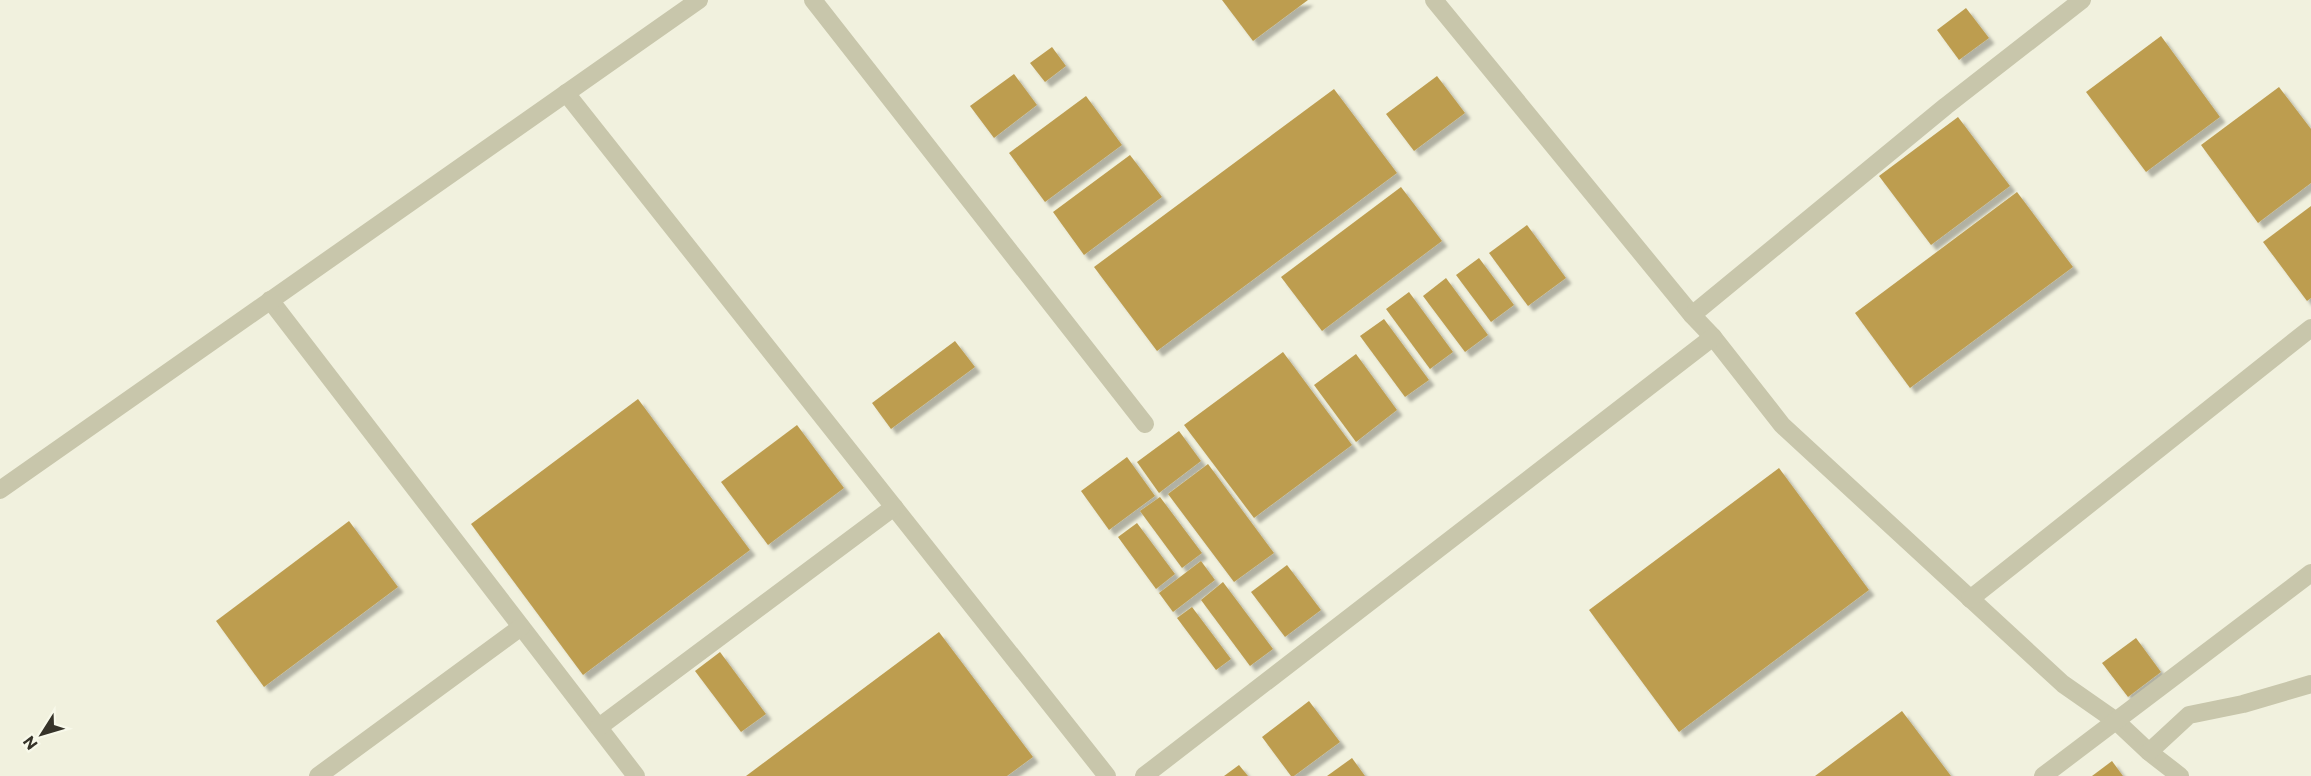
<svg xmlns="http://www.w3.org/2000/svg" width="2311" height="776" font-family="Commissioner,sans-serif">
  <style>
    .building { fill: #bd9d50; filter: url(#shadow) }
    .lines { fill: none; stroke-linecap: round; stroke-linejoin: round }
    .minor { stroke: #c8c6ab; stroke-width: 18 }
  </style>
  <defs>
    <filter id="shadow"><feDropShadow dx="5.5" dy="5.5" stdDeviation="1.5" flood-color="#0004"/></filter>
  </defs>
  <rect width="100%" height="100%" fill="#f1f1de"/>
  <g class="building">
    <path d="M1222 0H1308L1253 41Z"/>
    <path d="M1966 8 1989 38 1959 60 1937 30Z"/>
    <path d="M2161 36 2220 117 2146 172 2086 92Z"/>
    <path d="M1052 47 1066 66 1045 82 1030 63Z"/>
    <path d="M1014 74 1037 105 994 138 970 106Z"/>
    <path d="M1437 76 1465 113 1414 151 1386 114Z"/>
    <path d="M2279 87 2311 129V183L2258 223 2201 145Z"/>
    <path d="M1334 89 1397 173 1157 351 1094 267Z"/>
    <path d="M1086 96 1122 145 1045 202 1009 153Z"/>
    <path d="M1958 117 2010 186 1931 245 1879 176Z"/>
    <path d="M1130 155 1162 197 1084 255 1053 212Z"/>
    <path d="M1401 187 1442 241 1322 331 1281 277Z"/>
    <path d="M2017 192 2073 267 1910 388 1855 313Z"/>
    <path d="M2311 206V298L2307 301 2263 242Z"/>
    <path d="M1527 225 1566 278 1528 306 1489 253Z"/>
    <path d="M1479 258 1514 305 1491 322 1456 275Z"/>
    <path d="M1446 278 1488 335 1465 352 1423 296Z"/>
    <path d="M1409 292 1453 352 1430 369 1386 309Z"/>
    <path d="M1384 319 1429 380 1405 397 1360 336Z"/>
    <path d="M955 341 975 367 891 429 872 403Z"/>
    <path d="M1283 352 1352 445 1254 518 1184 425Z"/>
    <path d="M1356 354 1397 410 1356 442 1314 385Z"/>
    <path d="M638 399 750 550 583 675 471 524Z"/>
    <path d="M797 425 844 488 768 545 721 482Z"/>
    <path d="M1179 431 1201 461 1159 493 1137 462Z"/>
    <path d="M1127 457 1155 496 1109 530 1081 491Z"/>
    <path d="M1208 464 1274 553 1234 582 1168 494Z"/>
    <path d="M1779 468 1869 590 1679 732 1589 610Z"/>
    <path d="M1160 497 1202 553 1182 568 1140 511Z"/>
    <path d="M349 521 398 587 264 687 216 621Z"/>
    <path d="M1137 523 1175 574 1156 589 1118 537Z"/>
    <path d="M1201 561 1215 580 1173 612 1159 593Z"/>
    <path d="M1287 565 1321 610 1285 637 1251 592Z"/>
    <path d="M1223 582 1273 649 1250 666 1201 600Z"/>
    <path d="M1192 607 1231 659 1216 670 1177 618Z"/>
    <path d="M939 632 1033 757 1007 776H746Z"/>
    <path d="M2136 638 2161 672 2128 697 2102 663Z"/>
    <path d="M720 652 766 714 741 732 695 671Z"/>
    <path d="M1309 701 1340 742 1294 776H1291L1262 737Z"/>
    <path d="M1902 711 1951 776H1815Z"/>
    <path d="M1352 758 1365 776H1327Z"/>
    <path d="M2112 761 2123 776H2092Z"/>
    <path d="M1239 765 1248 776H1224Z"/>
  </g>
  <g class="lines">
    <g class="minor">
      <path d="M813 0 1145 424"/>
      <path d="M1434 0 1692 315 1713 337 1782 425 2063 684 2116 721 2149 752 2180 776"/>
      <path d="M566 93 1107 776"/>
      <path d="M270 300 636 776"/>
      <path d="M1692 315 1946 106 2082 0"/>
      <path d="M0 490 699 0"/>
      <path d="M1970 599 2311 328"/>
      <path d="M599 727 894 507"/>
      <path d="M2149 752 2189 715 2243 704 2311 684"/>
      <path d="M318 776 521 627"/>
      <path d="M1144 776 1713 337"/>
      <path d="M2043 776 2311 573"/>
    </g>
  </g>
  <g transform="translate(42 734) rotate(233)" stroke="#f8f9ea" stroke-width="4.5" paint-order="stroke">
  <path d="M0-4.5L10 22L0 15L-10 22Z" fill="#363329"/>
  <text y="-9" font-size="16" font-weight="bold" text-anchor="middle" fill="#363329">N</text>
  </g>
</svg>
